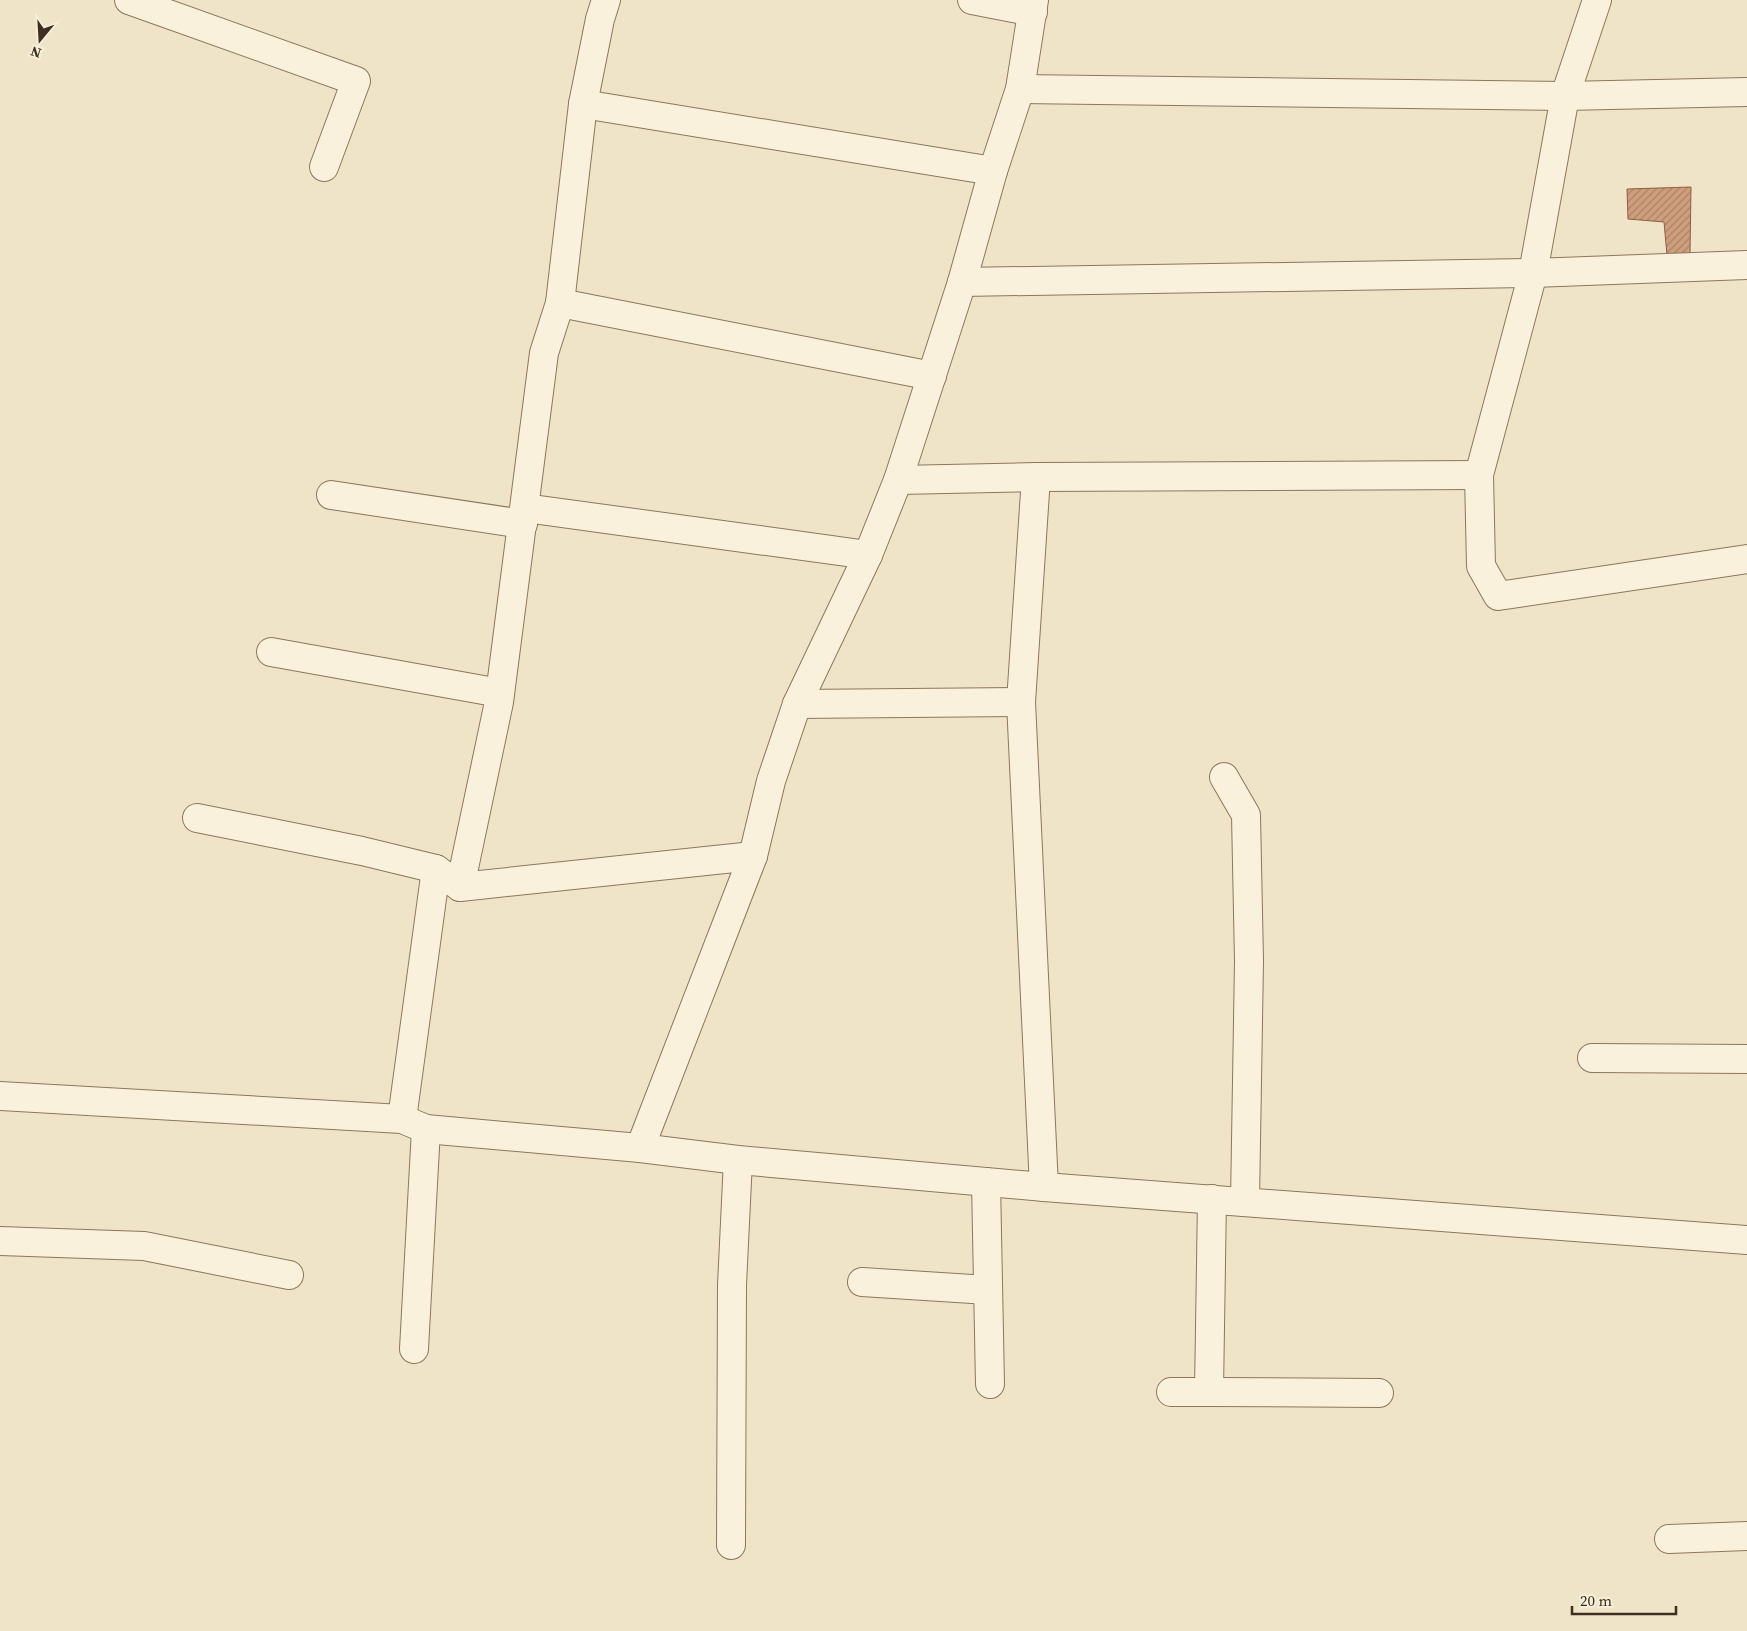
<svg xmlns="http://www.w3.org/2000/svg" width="1747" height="1631" font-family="'Source Serif 4',serif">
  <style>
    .building { fill: url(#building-hatch); stroke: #8d5f41 }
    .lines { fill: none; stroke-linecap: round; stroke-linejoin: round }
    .minor-casing { stroke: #8d765c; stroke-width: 30 }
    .tertiary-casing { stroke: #8d765c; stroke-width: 30 }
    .minor { stroke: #faf1dc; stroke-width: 28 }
    .tertiary { stroke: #faf1dc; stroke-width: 28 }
  </style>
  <defs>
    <pattern id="building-hatch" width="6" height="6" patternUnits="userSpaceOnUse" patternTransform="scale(1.25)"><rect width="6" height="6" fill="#cf9f7d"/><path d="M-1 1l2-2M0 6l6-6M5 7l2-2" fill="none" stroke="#a98266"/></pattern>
  </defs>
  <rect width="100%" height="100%" fill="#f0e4c8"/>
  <path class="building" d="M1691 187 1690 254 1667 255 1664 222 1628 219 1627 189Z"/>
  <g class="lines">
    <defs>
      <g id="minor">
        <path d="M129 0 356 81 324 167"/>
        <path d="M972 0 1033 12"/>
        <path d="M1597 0 1565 96 1533 273 1479 475 1481 566 1498 596 1747 559"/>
        <path d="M1020 89 1565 96 1747 92"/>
        <path d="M583 104 993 171"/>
        <path d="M962 282 1533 273 1747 265"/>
        <path d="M560 303 932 376"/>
        <path d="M1036 477 1021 702 1044 1187"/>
        <path d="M898 480 1036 477 1479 475"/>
        <path d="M331 495 523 524"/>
        <path d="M525 508 868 555"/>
        <path d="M271 652 500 693"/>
        <path d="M797 704 1021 702"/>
        <path d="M1224 777 1246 815 1249 961 1245 1202"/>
        <path d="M197 818 362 851 436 869"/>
        <path d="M460 887 753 856"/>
        <path d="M1592 1058 1747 1059"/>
        <path d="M402 1119 436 869 460 887 499 702 544 353 560 303 583 104 600 19 606 0"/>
        <path d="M640 1148 753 856 771 781 797 704 868 555 898 480 962 282 993 171 1020 89 1034 0"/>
        <path d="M986 1182 990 1384"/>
        <path d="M0 1241 144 1246 289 1275"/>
        <path d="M862 1282 988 1290"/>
        <path d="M414 1349 426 1129"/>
        <path d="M1171 1392H1209L1212 1199"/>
        <path d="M1209 1392 1379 1393"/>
        <path d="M1669 1539 1747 1536"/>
        <path d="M731 1545 732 1285 738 1160"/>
      </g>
      <path id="tertiary" d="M0 1096 402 1119 426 1129 640 1148 738 1160 1044 1187 1747 1240"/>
    </defs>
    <use href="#minor" class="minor-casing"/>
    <use href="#tertiary" class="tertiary-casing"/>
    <use href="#minor" class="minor"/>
    <use href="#tertiary" class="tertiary"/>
  </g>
  <g transform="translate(40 40) rotate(198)" stroke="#f7eed8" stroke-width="4" paint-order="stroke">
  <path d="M0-4L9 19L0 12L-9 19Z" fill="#3d2e20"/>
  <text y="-8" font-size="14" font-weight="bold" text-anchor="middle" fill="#3d2e20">N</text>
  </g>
  <path d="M1572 1606v8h104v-8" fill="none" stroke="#3d2e20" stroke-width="2.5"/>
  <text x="1580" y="1606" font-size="15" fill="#3d2e20" stroke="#f7eed8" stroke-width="4" paint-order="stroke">20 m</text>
</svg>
